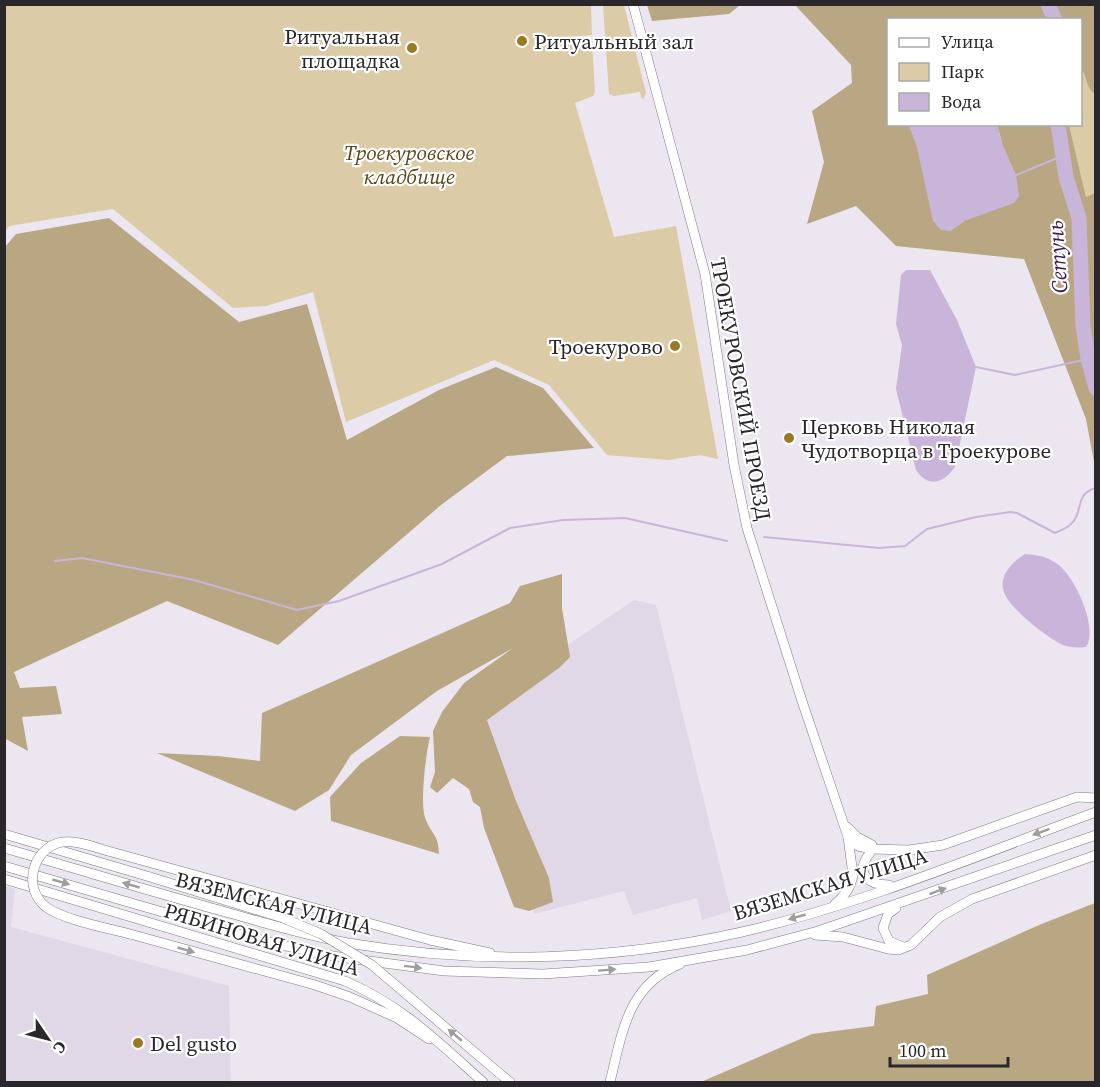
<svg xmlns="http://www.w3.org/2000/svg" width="1100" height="1087" font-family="'Source Serif 4',serif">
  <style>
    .built { fill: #e0d8e7 }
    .green { fill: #dbcba7 }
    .forest { fill: #b8a782 }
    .water { fill: #cab5da }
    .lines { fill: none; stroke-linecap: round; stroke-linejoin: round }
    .stream { stroke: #cab5da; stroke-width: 2 }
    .river { stroke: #cab5da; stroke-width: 15 }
    .secondary-casing { stroke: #7f7b82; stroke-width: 10 }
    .secondary { stroke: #fff; stroke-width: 9 }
    .secondary-bridge-casing { stroke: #7f7b82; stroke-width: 10; stroke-linecap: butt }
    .secondary-bridge { stroke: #fff; stroke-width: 9 }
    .oneway { fill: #9f9e9f }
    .poi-dot { fill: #9a7923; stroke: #fff; stroke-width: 2 }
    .labels { text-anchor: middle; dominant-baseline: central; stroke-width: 4.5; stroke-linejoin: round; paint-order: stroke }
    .poi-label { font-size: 21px; fill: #29272a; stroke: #fff; text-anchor: start }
    .park-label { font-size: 21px; font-style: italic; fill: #594618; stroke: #fff }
    .street-label { font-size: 21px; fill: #29272a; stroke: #fff }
    .water-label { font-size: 22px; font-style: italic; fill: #3b1f4d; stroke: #fff }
  </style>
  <rect width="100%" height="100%" fill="#ebe6ef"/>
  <g class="built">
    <path d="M634 600 656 605 731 911 702 920 697 898 633 915 624 891 534 914 479 716 572 642Z"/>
    <path d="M4 886 15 889 11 927 229 986 231 1082H5Z"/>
  </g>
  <g class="green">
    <path d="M5 4 591 5 592 35 542 39V45L592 42 595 92 593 96 575 103 614 237 676 226 718 459 700 455 669 460 607 455 549 385 494 360 346 422 313 292 266 306 233 308 113 209 9 226 5 232Z"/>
    <path d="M603 5H624L646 93 644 98 642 99 640 92 614 96 609 94Z"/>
    <path d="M1095 5V193L1086 197 1069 125 1080 124V20H1068Z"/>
  </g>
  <g class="forest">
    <path d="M647 5V4L740 5 729 14 652 21Z"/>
    <path d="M795 5H1095V94C1085 87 1088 77 1081 69L1080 20H888V124L909 125 950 231 964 221 1002 143 997 125H1069L1086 197 1095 193V467L1086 419 1024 259 896 246 856 206 807 224 824 162 812 111 852 83 851 65Z"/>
    <path d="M109 218 239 322 307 304 347 440 439 390 496 367 543 388 594 448 507 456 441 505 278 645 167 601 14 672 20 688 56 686 62 714 22 717 28 751 4 738 5 247 16 234Z"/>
    <path d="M562 574V608L570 657 559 668 487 720 516 801 549 878 553 902 529 911 514 907 484 828 480 807 473 802 469 789 453 778 437 793 430 787 435 772 433 731 442 712 464 683 513 648 437 691 351 755 329 790 295 811 157 753 218 756 260 761 262 713 510 603 520 586Z"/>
    <path d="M400 736 430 737C426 753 419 806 426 820 433 837 438 833 439 854L331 821 330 797 361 763Z"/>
    <path d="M1095 903V1082H701L812 1034 874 1026 876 1006 928 994 927 975 1039 925Z"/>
  </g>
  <g class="water">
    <path d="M909 125H997L1002 143 1016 175 1019 196 1014 203 964 221 950 231 941 230 933 221 917 147Z"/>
    <path d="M906 270H930L957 320 976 367 955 467C943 484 928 488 916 470L896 389 902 345 896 324 901 275Z"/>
    <path d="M1025 554C1036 555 1046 556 1056 563 1074 574 1099 628 1086 647 1076 648 1068 648 1059 643 1044 635 1009 608 1004 592 998 576 1012 562 1025 554Z"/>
  </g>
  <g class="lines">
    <g class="stream">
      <path d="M1016 175 1062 156"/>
      <path d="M976 367 1015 375 1088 359"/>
      <path d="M764 537 879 548 905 546 927 529 976 517 1010 512 1017 513 1055 533C1061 530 1068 528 1072 523 1084 511 1074 494 1096 488"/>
      <path d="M55 561 82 558 194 580 297 610 339 601 442 564 510 528 563 520 625 518 727 541"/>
    </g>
    <g class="river">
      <path d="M1048 4 1055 20"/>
      <path d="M1058 124 1066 177 1079 218 1083 326 1088 359 1096 388"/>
    </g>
    <defs>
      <g id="secondary">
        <path d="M633 4 705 274 734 465 747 528 802 701 848 837 853 875C851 887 845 896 835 904"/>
        <path d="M847 827 857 837 872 845"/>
        <path d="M4 834 150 877"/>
        <path d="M848 837 858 846 872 849 909 850 943 845 1077 797 1096 798"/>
        <path d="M4 848C81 870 156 893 233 914 271 925 309 936 348 943 478 965 613 961 742 932 863 904 979 855 1096 812"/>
        <path d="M108 851 430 940 490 953"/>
        <path d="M870 853C854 873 868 885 889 885"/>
        <path d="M4 866 214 927 273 943 332 956 444 971 543 974 649 967 747 950 818 931 1096 835"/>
        <path d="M4 879 345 981C403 1006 437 1041 483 1082"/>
        <path d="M896 908 888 914 883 928 889 941 903 947"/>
        <path d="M130 934 315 985 350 997 397 1018 429 1039"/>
        <path d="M815 935 843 937 888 949 898 950 911 945 940 917 972 899 1096 855"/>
        <path d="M499 1073 510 1082"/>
        <path d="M610 1082C622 1034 627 985 680 964"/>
      </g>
    </defs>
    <use href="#secondary" class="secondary-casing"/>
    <use href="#secondary" class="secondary"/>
    <defs>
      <g id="secondary-bridge">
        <path d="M108 851C93 847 77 840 62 842 32 848 22 888 46 907 64 920 107 928 130 934"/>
        <path d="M150 877 283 918 321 934 372 965 499 1073"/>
      </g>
    </defs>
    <use href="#secondary-bridge" class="secondary-bridge-casing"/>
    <use href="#secondary-bridge" class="secondary-bridge"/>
  </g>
  <defs><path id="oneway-solid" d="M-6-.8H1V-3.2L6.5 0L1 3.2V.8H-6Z" transform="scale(1.5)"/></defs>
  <g class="oneway">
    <use href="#oneway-solid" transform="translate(1041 832) rotate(160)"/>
    <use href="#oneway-solid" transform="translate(61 882) rotate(16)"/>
    <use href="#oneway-solid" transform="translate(131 885) rotate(-164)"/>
    <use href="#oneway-solid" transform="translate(938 891) rotate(-20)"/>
    <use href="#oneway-solid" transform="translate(797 917) rotate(164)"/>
    <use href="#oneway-solid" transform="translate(186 950) rotate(16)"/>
    <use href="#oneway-solid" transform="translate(413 967) rotate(7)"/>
    <use href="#oneway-solid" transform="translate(607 970) rotate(-4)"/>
    <use href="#oneway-solid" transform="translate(455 1035) rotate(-140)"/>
  </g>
  <g class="poi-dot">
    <circle cx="522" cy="41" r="6"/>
    <circle cx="412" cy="48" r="6"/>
    <circle cx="675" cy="346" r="6"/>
    <circle cx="789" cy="438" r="6"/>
    <circle cx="138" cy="1043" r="6"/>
  </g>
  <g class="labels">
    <g class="poi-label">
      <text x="400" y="36" text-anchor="end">Ритуальная<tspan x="400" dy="24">площадка</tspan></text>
      <text x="534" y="41">Ритуальный зал</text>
      <text x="663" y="346" text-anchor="end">Троекурово</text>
      <text x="801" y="426">Церковь Николая<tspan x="801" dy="24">Чудотворца в Троекурове</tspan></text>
      <text x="150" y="1043">Del gusto</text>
    </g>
    <g class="park-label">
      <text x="409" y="152">Троекуровское<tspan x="409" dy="24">кладбище</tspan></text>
    </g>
    <g class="street-label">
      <text transform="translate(741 389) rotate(80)">ТРОЕКУРОВСКИЙ ПРОЕЗД</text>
      <text transform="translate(830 884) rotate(-17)">ВЯЗЕМСКАЯ УЛИЦА</text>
      <text transform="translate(274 903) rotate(14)">ВЯЗЕМСКАЯ УЛИЦА</text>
      <text transform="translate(262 939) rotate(17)">РЯБИНОВАЯ УЛИЦА</text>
    </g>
    <g class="water-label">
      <text transform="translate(1057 257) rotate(-94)">Сетунь</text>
    </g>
  </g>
  <rect width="1100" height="1087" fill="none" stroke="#29272a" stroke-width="12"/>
  <rect x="887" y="18" width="195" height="108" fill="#ffffff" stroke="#a9a9aa" stroke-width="1.5"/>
  <rect x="899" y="38" width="30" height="9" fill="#ffffff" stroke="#a9a9aa" stroke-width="1.5"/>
  <text x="941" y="48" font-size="18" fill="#29272a">Улица</text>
  <rect x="899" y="63" width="30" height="18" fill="#dbcba7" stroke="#a9a9aa" stroke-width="1.5"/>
  <text x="941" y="78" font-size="18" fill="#29272a">Парк</text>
  <rect x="899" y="93" width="30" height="18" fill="#cab5da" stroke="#a9a9aa" stroke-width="1.5"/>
  <text x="941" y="108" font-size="18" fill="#29272a">Вода</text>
  <g transform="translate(48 1039) rotate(125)" stroke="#ffffff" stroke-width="4.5" paint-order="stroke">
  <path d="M0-4.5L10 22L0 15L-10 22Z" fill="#29272a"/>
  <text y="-9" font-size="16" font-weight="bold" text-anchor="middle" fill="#29272a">С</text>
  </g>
  <path d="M890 1057v9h118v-9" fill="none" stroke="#29272a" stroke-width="3"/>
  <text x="899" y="1057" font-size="18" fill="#29272a" stroke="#ffffff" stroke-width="4.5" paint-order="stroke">100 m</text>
</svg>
